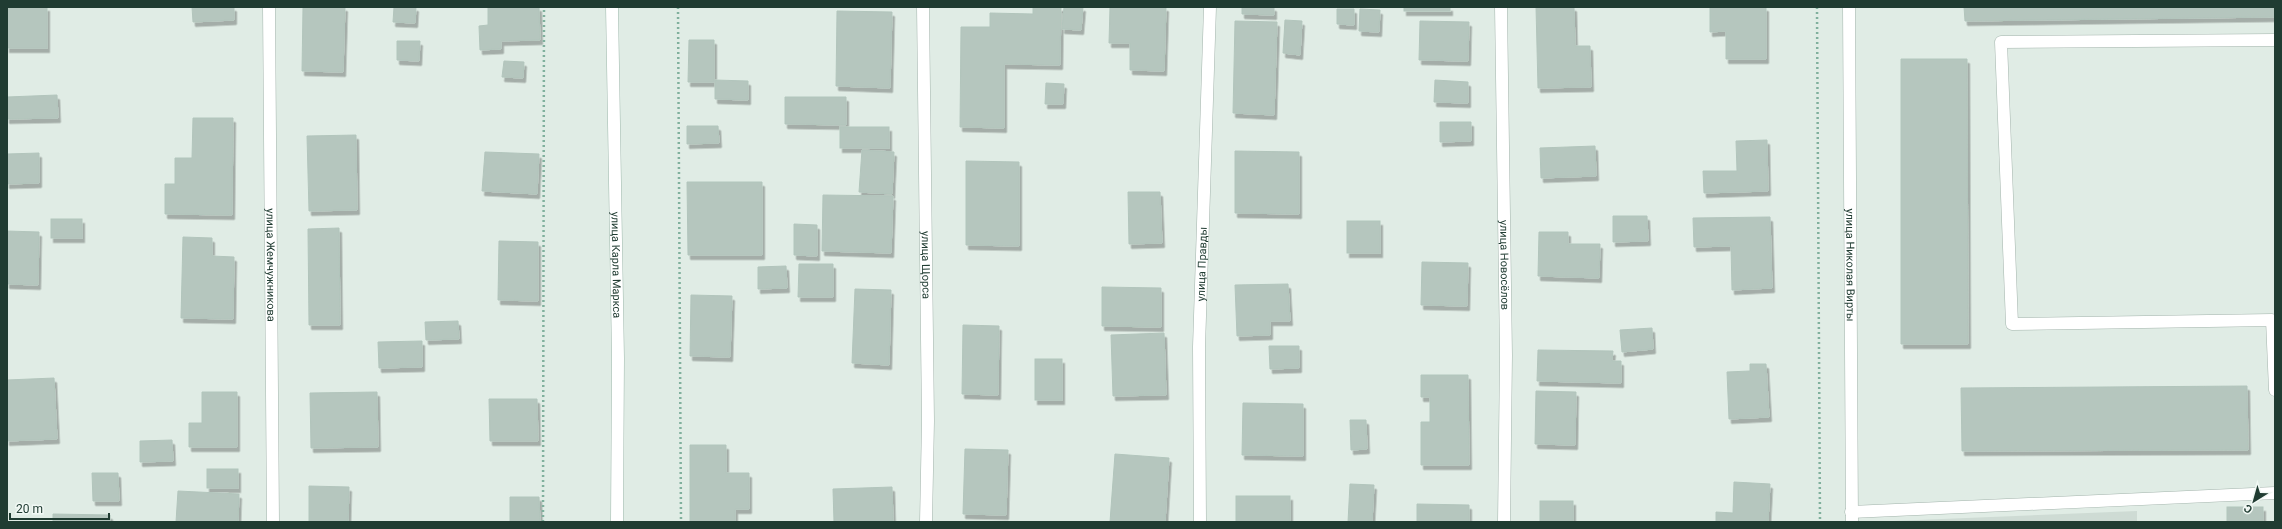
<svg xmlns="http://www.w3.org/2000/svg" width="2282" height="529" font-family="Roboto,sans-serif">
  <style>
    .built { fill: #cedbd4 }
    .building { fill: #b5c6be; stroke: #b2c5bc; filter: url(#shadow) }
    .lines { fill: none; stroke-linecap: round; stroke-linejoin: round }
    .service-casing { stroke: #a3b4ac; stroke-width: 13 }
    .minor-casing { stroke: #a3b4ac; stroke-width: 13 }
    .secondary-casing { stroke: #9eb8ac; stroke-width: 13 }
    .path { stroke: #80b09d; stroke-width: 2.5; stroke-dasharray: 2 3; stroke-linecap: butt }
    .service { stroke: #fff; stroke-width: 12 }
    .minor { stroke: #fff; stroke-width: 12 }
    .secondary { stroke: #fff; stroke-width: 12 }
    .labels { text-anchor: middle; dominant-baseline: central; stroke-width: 3; stroke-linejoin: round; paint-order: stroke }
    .street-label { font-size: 11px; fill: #203c32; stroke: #f1f8f4 }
  </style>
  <defs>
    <filter id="shadow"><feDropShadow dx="2.5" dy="4.5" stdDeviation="0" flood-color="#0004"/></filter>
  </defs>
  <rect width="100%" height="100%" fill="#e0ece5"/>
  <path class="built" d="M2137 511V522H1868Z"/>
  <g class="building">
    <rect x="7" y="7" width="40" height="41"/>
    <path d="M192 7H234V20L193 22Z"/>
    <path d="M303 7H345L343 72 302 71Z"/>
    <path d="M394 7H416L415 23 393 22Z"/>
    <path d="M488 7H539L540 40 501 41V49L480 50 479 26 488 25Z"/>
    <path d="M1033 7H1061L1060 65 1004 64V128L960 127 961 27H990V13L1033 14Z"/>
    <path d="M1064 7H1083L1081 30 1062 29Z"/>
    <path d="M1110 7H1166L1164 71 1130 70V43H1109Z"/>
    <path d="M1242 7H1274V15L1242 14Z"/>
    <rect x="1404" y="7" width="46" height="4"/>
    <path d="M1536 7H1574L1575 46H1590L1591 87 1538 88Z"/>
    <path d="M1710 7H1766V59H1726V31L1710 32Z"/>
    <path d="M1964 7H2275V17L1965 21Z"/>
    <path d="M1337 9H1354V25L1337 24Z"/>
    <path d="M1360 9 1380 10 1379 32 1359 31Z"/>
    <path d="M837 11 892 12 890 88 836 86Z"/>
    <path d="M1285 20 1302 21 1300 55 1283 53Z"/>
    <path d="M1235 21 1277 22 1274 115 1233 113Z"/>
    <path d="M1420 21 1469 22 1468 61 1419 60Z"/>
    <path d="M689 40H714V82H688Z"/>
    <path d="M397 41H420L419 61 397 60Z"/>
    <path d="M1901 59H1967L1968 344H1901Z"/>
    <path d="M504 61 524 62 523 78 502 77Z"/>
    <path d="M715 80 748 81V100L715 99Z"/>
    <path d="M1435 80 1468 82V103L1434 102Z"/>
    <path d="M1046 83 1064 84 1063 104H1045Z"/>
    <path d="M57 95 58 118 7 119V97Z"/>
    <path d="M785 97H846V125L785 124Z"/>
    <path d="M193 118H233L232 215 165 214V184H175V158H192Z"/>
    <path d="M1440 122H1471V141L1440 142Z"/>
    <path d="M687 126H718L719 143 687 144Z"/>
    <rect x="840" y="127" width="49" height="21"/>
    <path d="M356 135 357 210 309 211 307 136Z"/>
    <path d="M1767 140 1768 191 1704 193 1703 171H1737L1736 141Z"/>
    <path d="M1595 146 1596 176 1541 178 1540 148Z"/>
    <path d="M862 150 894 152 892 194 859 192Z"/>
    <path d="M1235 151 1299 152V214L1235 213Z"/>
    <path d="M485 152 539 154 537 194 482 191Z"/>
    <path d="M39 153V183L7 184V154Z"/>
    <path d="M966 161 1019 162V246L966 245Z"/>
    <path d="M687 182H762V255H688Z"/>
    <path d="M1128 192H1160L1162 243 1129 244Z"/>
    <path d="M823 195 893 196 891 253 822 251Z"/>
    <path d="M1613 216H1647L1648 241 1613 242Z"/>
    <path d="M1770 217 1772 288 1732 290 1731 246 1694 247 1693 218Z"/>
    <rect x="51" y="219" width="31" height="19"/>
    <rect x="1347" y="221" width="33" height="32"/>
    <path d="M794 224 817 225V256L794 255Z"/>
    <path d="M339 228 340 325H309L308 229Z"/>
    <path d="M7 231 39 232 38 285 7 284Z"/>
    <path d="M1539 232H1568V244H1600L1599 278 1538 276Z"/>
    <path d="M183 237 212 238V256L234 257 233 319 181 318Z"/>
    <path d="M499 241 538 242V301L498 300Z"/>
    <path d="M1422 262 1468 263 1467 306 1421 305Z"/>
    <path d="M799 264H833V297H798Z"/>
    <path d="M786 266 787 288 758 289V267Z"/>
    <path d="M1288 284 1290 321H1270V335L1237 336 1235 285Z"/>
    <path d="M1102 287 1161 288V327L1102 326Z"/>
    <path d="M855 289 891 290 889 365 852 363Z"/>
    <path d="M691 295 732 296 730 357 690 356Z"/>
    <path d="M458 321 459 339 426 340 425 322Z"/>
    <path d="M963 325 999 326 998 395 962 394Z"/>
    <path d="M1652 328 1653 349 1622 352 1620 330Z"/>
    <path d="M1164 333 1166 395 1113 396 1111 335Z"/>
    <path d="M422 341V367L379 368 378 342Z"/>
    <path d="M1269 346H1299V368L1270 369Z"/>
    <path d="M1538 350 1613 351 1612 361H1621V383L1537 381Z"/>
    <rect x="1035" y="359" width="27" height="41"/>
    <path d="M1750 364H1766L1769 417 1729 419 1727 372 1750 371Z"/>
    <path d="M1421 375H1468L1469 465H1421V422H1430V397H1421Z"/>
    <path d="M54 378 57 439 7 441V380Z"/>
    <path d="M2247 386 2248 450 1962 451 1961 388Z"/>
    <path d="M1536 391 1576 392 1575 445 1535 444Z"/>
    <path d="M202 392H237V447H189V423H202Z"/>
    <path d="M377 392 378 447 311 448 310 393Z"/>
    <path d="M489 399H537L538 441H490Z"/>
    <path d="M1243 403 1303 404V456L1242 455Z"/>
    <path d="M1350 420H1366L1367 449 1351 450Z"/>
    <path d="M172 440 173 461 140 462V441Z"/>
    <path d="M690 445H726V473H749V509H735V522H690Z"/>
    <path d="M965 449 1008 450 1006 515 963 514Z"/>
    <path d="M1115 454 1169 458 1165 522H1110Z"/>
    <rect x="207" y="469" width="31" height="19"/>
    <path d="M92 473H118L119 501H93Z"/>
    <path d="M1734 482 1770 484 1768 522H1716V512L1733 513Z"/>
    <path d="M1350 484 1374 485 1372 522H1348Z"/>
    <path d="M309 486 349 487 348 522H309Z"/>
    <path d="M892 487 893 521 834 522 833 489Z"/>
    <path d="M178 491 239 494 238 522H176Z"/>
    <rect x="1236" y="496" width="54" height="26"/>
    <path d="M510 497H539L540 522H510Z"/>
    <rect x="1540" y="501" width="33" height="21"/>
    <path d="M1417 504 1469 505V522H1417Z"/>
    <rect x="2227" y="507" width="36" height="15"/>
    <path d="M53 514 110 515V522H53Z"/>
  </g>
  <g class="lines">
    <defs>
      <g id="service">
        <path d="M2275 40 2001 42 2012 324 2272 320 2275 390"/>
        <path d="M1851 512 2275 493"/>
      </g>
      <g id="minor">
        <path id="s1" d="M269 7 273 522"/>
        <path id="s2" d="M923 7 928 421 926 522"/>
        <path id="s3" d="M1501 7 1506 355 1504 522"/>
        <path id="s4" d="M1849 7 1852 522"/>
        <path id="s5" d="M1200 522 1199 347 1210 7"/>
      </g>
      <g id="secondary">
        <path id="s6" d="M612 7 618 358 617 522"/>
      </g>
    </defs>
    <use href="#service" class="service-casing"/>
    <use href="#minor" class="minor-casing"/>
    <use href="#secondary" class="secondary-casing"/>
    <g class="path">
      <path d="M678 7 681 522"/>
      <path d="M1817 7 1820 522"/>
      <path d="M543 522 544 7"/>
    </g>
    <use href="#service" class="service"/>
    <use href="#minor" class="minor"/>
    <use href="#secondary" class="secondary"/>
  </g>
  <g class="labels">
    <g class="street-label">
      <text stroke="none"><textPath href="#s1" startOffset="258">улица Жемчужникова</textPath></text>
      <text stroke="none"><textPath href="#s6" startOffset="258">улица Карла Маркса</textPath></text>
      <text stroke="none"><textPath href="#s5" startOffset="258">улица Правды</textPath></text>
      <text stroke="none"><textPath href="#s3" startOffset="258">улица Новосёлов</textPath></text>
      <text stroke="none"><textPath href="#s2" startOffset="258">улица Щорса</textPath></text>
      <text stroke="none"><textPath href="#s4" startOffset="258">улица Николая Вирты</textPath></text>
    </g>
  </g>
  <rect width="2282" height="529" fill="none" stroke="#203c32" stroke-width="16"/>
  <g transform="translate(2254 501) rotate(217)" stroke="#f1f8f4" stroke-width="3" paint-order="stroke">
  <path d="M0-3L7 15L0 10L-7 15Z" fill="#203c32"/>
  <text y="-6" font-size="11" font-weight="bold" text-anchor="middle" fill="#203c32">С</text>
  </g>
  <path d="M10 513v6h99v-6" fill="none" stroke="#203c32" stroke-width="2"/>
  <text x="16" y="513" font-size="12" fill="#203c32" stroke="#f1f8f4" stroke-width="3" paint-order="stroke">20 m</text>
</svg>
